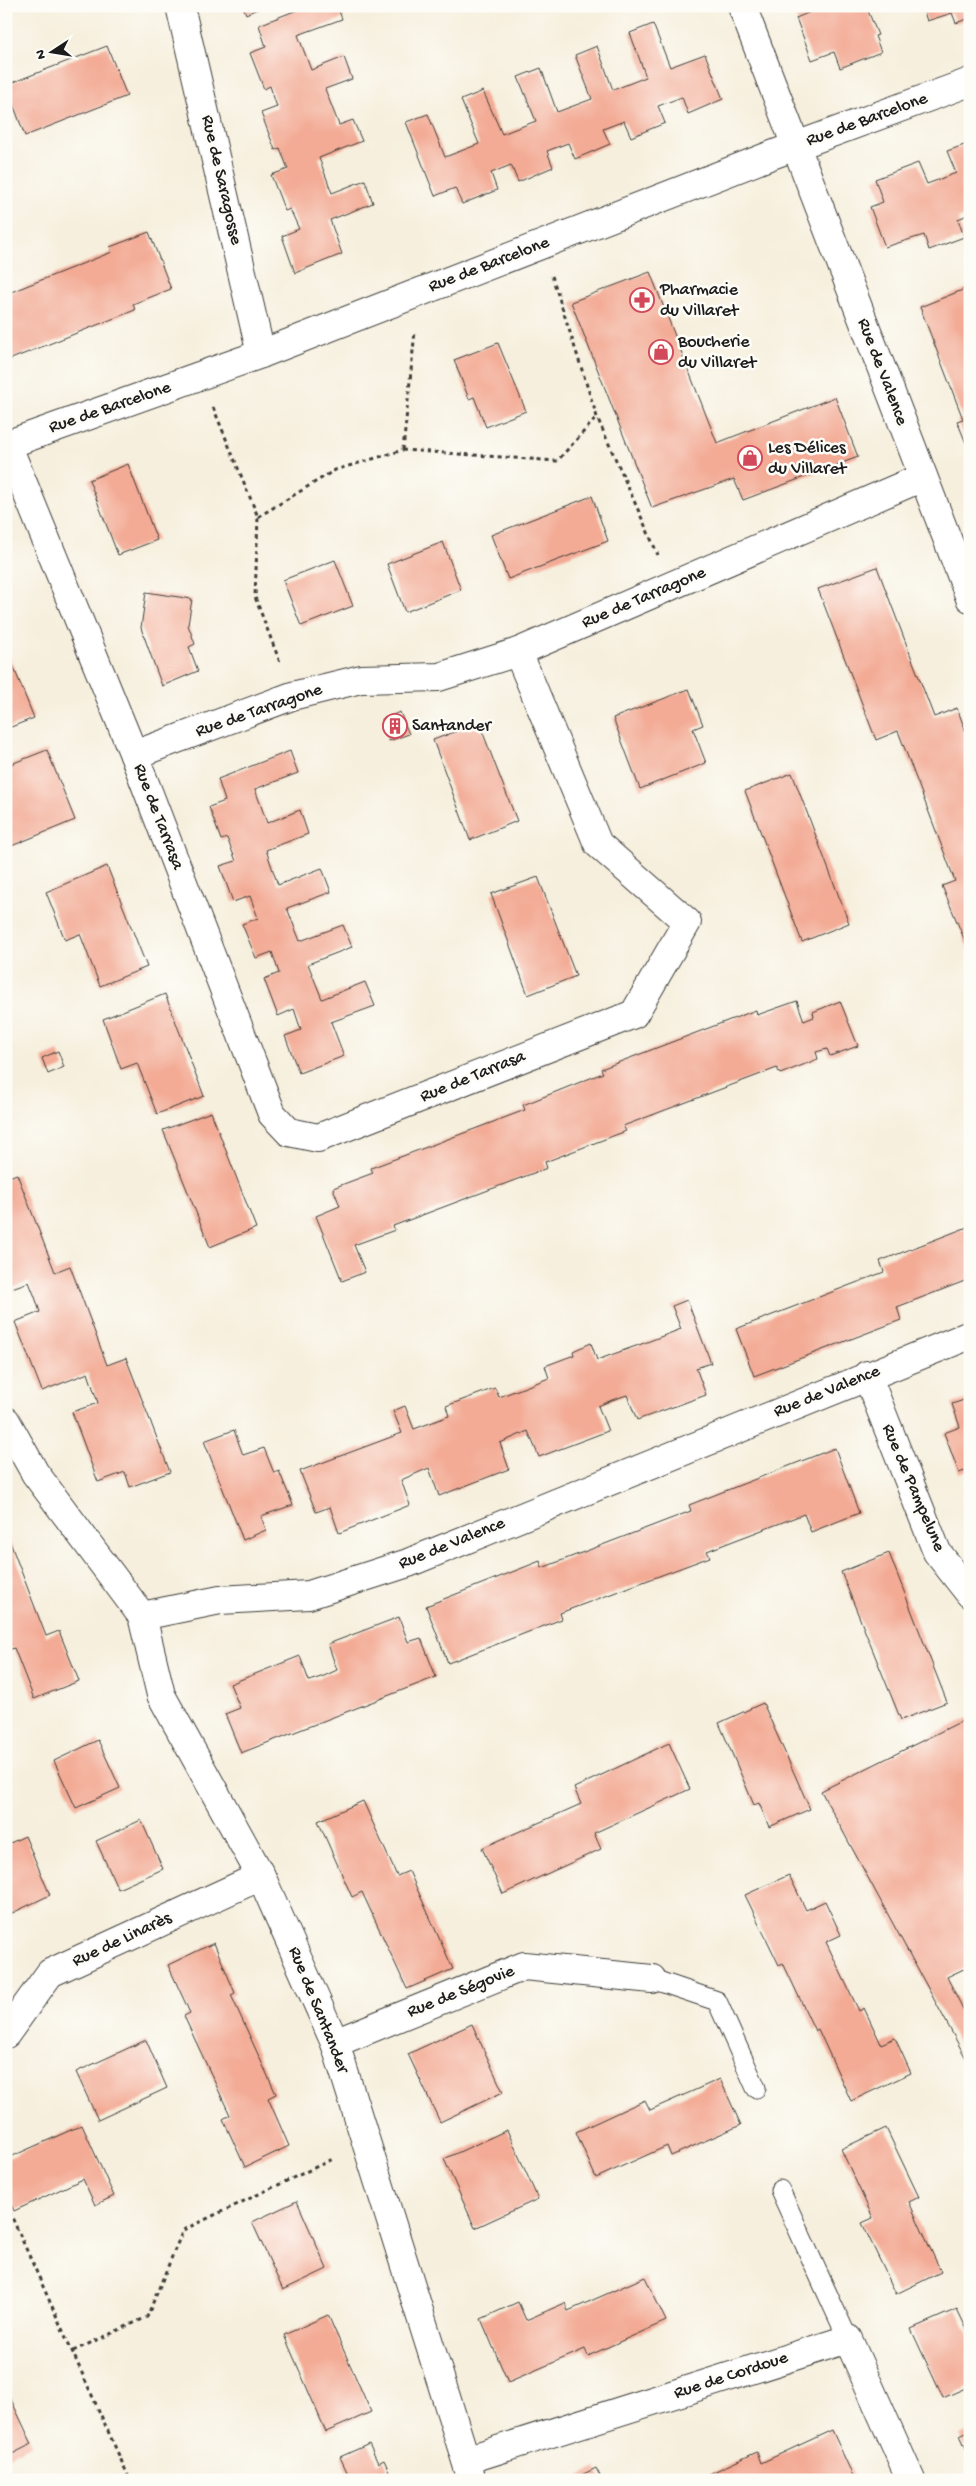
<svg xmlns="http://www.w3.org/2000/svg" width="976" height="2486" font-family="'Gochi Hand',sans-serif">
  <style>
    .building { fill: #f3ab95 }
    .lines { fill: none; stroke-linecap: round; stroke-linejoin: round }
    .lane-casing { stroke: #3d3c39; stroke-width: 21 }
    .street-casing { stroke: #3d3c39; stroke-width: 30 }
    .path { stroke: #3d3c39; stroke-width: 3; stroke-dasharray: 4 4; stroke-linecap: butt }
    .lane { stroke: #fff; stroke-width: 19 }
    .street { stroke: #fff; stroke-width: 28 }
    .labels { text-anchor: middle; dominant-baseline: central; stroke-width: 5; stroke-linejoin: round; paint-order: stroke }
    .street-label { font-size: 18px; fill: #1c1c1c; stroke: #fdfcf7 }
    .poi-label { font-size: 18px; fill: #1c1c1c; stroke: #fdfcf7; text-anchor: start }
  </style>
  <rect width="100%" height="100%" fill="#fdfcf7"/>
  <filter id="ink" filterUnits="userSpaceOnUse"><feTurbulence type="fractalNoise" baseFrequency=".02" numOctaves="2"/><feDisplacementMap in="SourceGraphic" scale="10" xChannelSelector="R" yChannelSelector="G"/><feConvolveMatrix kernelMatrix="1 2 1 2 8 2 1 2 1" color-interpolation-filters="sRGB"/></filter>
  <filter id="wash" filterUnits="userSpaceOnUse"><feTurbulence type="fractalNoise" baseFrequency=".0096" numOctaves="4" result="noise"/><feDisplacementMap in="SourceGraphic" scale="20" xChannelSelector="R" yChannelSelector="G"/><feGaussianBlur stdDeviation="1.12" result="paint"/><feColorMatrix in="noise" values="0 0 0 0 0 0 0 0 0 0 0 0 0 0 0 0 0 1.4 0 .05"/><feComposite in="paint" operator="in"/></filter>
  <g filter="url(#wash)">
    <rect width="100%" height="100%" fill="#f6efdd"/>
    <g id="blocks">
      <g class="building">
        <path d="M243 6H264L246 14Z"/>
        <path d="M307 6H337L342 19 298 35 311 70 344 57 352 79 325 89 339 125 353 120 362 141 319 158 332 193 365 180 373 203 330 220 342 254 295 273 282 236 299 229 290 209 285 211 271 175 288 169 280 148 275 150 261 113 277 107 270 86 264 89 250 53 266 47 259 25Z"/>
        <path d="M816 6H866L878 35 875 36 881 52 840 68 834 52 812 60 796 18 817 9Z"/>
        <path d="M922 6H970V18L956 23 952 13 927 21Z"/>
        <path d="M653 24 670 67 705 54 723 99 688 114 682 97 658 106 665 123 631 137 624 121 603 129 610 144 575 159 568 143 547 151 553 167 518 182 511 165 491 173 497 190 462 204 455 188 435 196 406 122 428 114 445 157 479 144 461 100 483 91 502 134 536 121 518 77 541 68 557 112 592 99 575 55 597 46 613 90 646 77 630 33Z"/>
        <path d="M107 46 127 96 25 136 6 85Z"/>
        <path d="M970 143V214L958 219 964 237 929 250 924 235 885 247 870 207 883 202 875 179 918 163 927 184 956 173 947 151Z"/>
        <path d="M149 232 171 289 133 304 135 310 6 361V294L112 252 110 247Z"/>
        <path d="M650 272 717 443 835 397 858 457 743 500 734 479 652 508 571 302Z"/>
        <path d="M970 287V453L957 421 963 419 920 307Z"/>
        <path d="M498 343 526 411 486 427 474 397 469 399 454 360Z"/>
        <path d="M128 464 157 540 118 555 89 480Z"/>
        <path d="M592 496 608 541 508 579 491 535Z"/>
        <path d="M443 542 461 590 405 612 387 564Z"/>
        <path d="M335 560 353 606 301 626 283 580Z"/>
        <path d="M877 567 934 717 957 708 970 743V953L942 886 955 881 898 731 876 740 818 589Z"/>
        <path d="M146 592 192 599 188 625 195 644 189 647 198 671 162 686 141 628Z"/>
        <path d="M6 648 34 718 6 729Z"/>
        <path d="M689 689 703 725 693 729 706 763 640 789 613 718Z"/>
        <path d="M400 712 409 734 389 741 382 719Z"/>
        <path d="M479 723 517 821 470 840 433 740Z"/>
        <path d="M47 750 75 820 9 847 6 840V766Z"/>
        <path d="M290 751 298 773 255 789 267 823 300 810 308 834 266 850 278 885 322 868 331 892 287 908 300 941 343 925 352 947 308 964 322 999 365 982 375 1006 331 1022 344 1056 299 1073 285 1036 301 1030 294 1009 278 1016 264 979 279 973 272 952 256 958 242 924 258 918 250 896 233 902 220 866 236 861 227 838 221 840 209 807 225 801 218 779Z"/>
        <path d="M792 773 849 923 802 942 745 791Z"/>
        <path d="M107 866 147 967 100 986 80 934 65 940 46 892Z"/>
        <path d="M538 877 576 976 528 995 491 894Z"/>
        <path d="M165 994 204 1096 157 1114 137 1063 121 1069 103 1019Z"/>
        <path d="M797 1001 804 1021 814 1017 813 1012 840 1001 858 1046 830 1056 827 1049 816 1052 818 1059 780 1074 777 1068 623 1126 626 1131 545 1162 547 1168 393 1226 395 1230 354 1245 365 1272 342 1281 316 1216 340 1206 333 1188 373 1173 371 1168 525 1110 523 1105 603 1073 601 1069 756 1010 757 1015Z"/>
        <path d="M58 1051 64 1067 48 1074 42 1058Z"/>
        <path d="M211 1112 256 1228 210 1247 163 1130Z"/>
        <path d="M17 1174 55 1272 70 1266 107 1365 126 1358 170 1472 130 1487 125 1472 98 1482 72 1412 98 1403 88 1373 42 1391 15 1322 40 1312 35 1297 29 1282 6 1290V1178Z"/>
        <path d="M970 1226V1279L897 1307 901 1320 754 1376 736 1329 884 1272 880 1261Z"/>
        <path d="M687 1300 711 1363 696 1368 706 1395 637 1420 627 1395 612 1400 598 1406 608 1431 539 1457 528 1431 500 1443 509 1469 439 1496 429 1468 401 1480 410 1505 339 1533 330 1507 316 1512 300 1471 402 1433 393 1411 405 1406 414 1429 449 1416 446 1406 495 1388 499 1397 549 1378 545 1366 574 1355 573 1351 591 1343 597 1360 647 1342 681 1329 672 1306Z"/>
        <path d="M970 1398V1469L959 1473 944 1433 960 1427 952 1404Z"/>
        <path d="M234 1430 243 1455 264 1448 274 1473 279 1471 293 1505 261 1516 266 1530 243 1540 204 1441Z"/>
        <path d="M835 1448 859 1513 811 1532 804 1514 707 1551 710 1557 560 1613 562 1619 448 1663 426 1606 540 1561 542 1568 691 1511 689 1505Z"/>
        <path d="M8 1537 46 1636 59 1631 79 1681 34 1699 14 1648 6 1651Z"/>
        <path d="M889 1553 947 1702 901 1720 841 1572Z"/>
        <path d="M399 1617 408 1642 421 1638 436 1677 241 1753 225 1714 240 1708 230 1684 300 1656 309 1681 324 1676 337 1670 328 1644Z"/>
        <path d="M763 1703 810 1809 769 1827 759 1803 754 1805 719 1723Z"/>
        <path d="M970 1717V1966L947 1977 970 2023 968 2062 821 1791Z"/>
        <path d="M98 1740 120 1788 76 1808 54 1761Z"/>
        <path d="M669 1743 690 1789 594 1833 601 1849 503 1894 482 1848 581 1804 574 1788Z"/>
        <path d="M363 1801 397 1876 409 1871 453 1969 407 1989 362 1892 352 1897 318 1821Z"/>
        <path d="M141 1820 163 1869 118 1889 96 1841Z"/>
        <path d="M25 1836 50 1895 6 1916V1845Z"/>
        <path d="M789 1875 806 1910 825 1901 841 1935 826 1942 859 2011 864 2008 881 2044 895 2038 911 2073 851 2101 818 2029 815 2031 783 1963 779 1965 745 1895Z"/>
        <path d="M214 1943 235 1993 231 1995 276 2094 268 2098 289 2146 245 2167 223 2119 230 2115 184 2016 190 2013 168 1965Z"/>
        <path d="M472 2024 503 2092 440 2122 408 2054Z"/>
        <path d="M146 2040 167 2088 98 2120 76 2072Z"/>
        <path d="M720 2079 741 2125 671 2156 667 2146 596 2178 576 2132 645 2100 650 2110Z"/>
        <path d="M82 2125 114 2196 95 2205 83 2179 14 2211 6 2195V2159Z"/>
        <path d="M886 2128 919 2197 909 2202 941 2272 896 2294 862 2223 873 2218 841 2149Z"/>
        <path d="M507 2130 538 2199 475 2228 444 2159Z"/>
        <path d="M297 2201 327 2269 283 2290 252 2222Z"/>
        <path d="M645 2277 666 2321 588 2356 585 2349 508 2382 481 2319 518 2302 526 2320 565 2303 568 2311Z"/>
        <path d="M957 2309 970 2336V2386L943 2398 911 2329Z"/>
        <path d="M328 2315 371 2412 326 2432 284 2335Z"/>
        <path d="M6 2389 32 2444 6 2457Z"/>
        <path d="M832 2430 853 2476 845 2480H696L757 2452 761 2463Z"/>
        <path d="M970 2430V2458L960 2435Z"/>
        <path d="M369 2444 378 2463 384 2460 393 2480H342L349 2476 340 2457Z"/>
        <path d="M596 2468 602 2480H571Z"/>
      </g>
    </g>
  </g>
  <g filter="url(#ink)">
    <use href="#blocks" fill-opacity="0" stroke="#3d3c39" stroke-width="1"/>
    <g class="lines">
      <defs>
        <g id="lane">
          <path d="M652 1979 717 2001 756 2088"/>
          <path d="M780 2190 848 2339"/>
        </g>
        <g id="street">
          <path d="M180 6 261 354"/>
          <path d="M742 6 970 598"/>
          <path d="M7 444 134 755 292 696 361 679 439 677 518 652 923 477"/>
          <path d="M6 445 261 354 769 156 970 82"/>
          <path d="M134 755 272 1114 289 1132 318 1138 634 1014 687 922 598 844 518 652"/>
          <path d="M867 1375 937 1552 970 1594"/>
          <path d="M6 1421 35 1473 142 1616 220 1600 309 1595 408 1563 970 1335"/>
          <path d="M142 1616 161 1695 261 1876 335 2043 472 2480"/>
          <path d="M6 2034 50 1973 261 1876"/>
          <path d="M335 2043 524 1966 652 1979"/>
          <path d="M466 2460 848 2339 911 2480"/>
        </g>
      </defs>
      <use href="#lane" class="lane-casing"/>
      <use href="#street" class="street-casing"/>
      <g class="path">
        <path d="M552 276 597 417 658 555"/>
        <path d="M213 407 258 517 255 597 281 665"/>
        <path d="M403 450 415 331"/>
        <path d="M258 517 335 470 403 450 557 461 597 417"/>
        <path d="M6 2204 130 2480"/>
        <path d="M73 2351 147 2317 183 2230 335 2158"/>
      </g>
      <use href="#lane" class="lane"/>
      <use href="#street" class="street"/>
    </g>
  </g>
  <defs>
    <symbol id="pharmacy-ring" viewBox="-11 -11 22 22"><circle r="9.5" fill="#fdfcf7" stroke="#d1495b" stroke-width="1.5"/><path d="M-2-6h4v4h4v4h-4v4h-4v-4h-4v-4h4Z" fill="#d1495b"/></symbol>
    <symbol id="shop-ring" viewBox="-11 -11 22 22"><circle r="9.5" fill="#fdfcf7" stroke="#d1495b" stroke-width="1.5"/><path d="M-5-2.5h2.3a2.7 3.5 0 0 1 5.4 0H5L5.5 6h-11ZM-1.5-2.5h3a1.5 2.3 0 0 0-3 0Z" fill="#d1495b"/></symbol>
    <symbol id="building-ring" viewBox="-11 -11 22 22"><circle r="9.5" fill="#fdfcf7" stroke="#d1495b" stroke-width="1.5"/><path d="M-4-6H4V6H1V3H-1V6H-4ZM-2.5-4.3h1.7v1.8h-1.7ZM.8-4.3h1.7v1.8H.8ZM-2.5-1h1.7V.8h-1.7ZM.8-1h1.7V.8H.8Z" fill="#d1495b"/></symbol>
  </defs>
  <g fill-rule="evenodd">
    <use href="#pharmacy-ring" x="628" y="286" width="28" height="28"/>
    <use href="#shop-ring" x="647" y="338" width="28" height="28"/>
    <use href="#shop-ring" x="736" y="444" width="28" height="28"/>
    <use href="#building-ring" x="381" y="712" width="28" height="28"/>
  </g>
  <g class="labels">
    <g class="street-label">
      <text transform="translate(867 120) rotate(-20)">Rue de Barcelone</text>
      <text transform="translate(221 180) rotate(77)">Rue de Saragosse</text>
      <text transform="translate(489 265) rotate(-21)">Rue de Barcelone</text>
      <text transform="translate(882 372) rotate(69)">Rue de Valence</text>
      <text transform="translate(110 408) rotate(-19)">Rue de Barcelone</text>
      <text transform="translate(644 598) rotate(-23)">Rue de Tarragone</text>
      <text transform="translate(259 711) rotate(-19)">Rue de Tarragone</text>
      <text transform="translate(158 817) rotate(69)">Rue de Tarrasa</text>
      <text transform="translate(473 1077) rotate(-22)">Rue de Tarrasa</text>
      <text transform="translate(827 1392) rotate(-22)">Rue de Valence</text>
      <text transform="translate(913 1488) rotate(67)">Rue de Pampelune</text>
      <text transform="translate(452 1544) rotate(-22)">Rue de Valence</text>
      <text transform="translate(122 1940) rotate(-25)">Rue de Linarès</text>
      <text transform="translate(461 1992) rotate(-22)">Rue de Ségovie</text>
      <text transform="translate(318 2010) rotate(68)">Rue de Santander</text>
      <text transform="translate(731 2376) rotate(-18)">Rue de Cordoue</text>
    </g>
    <g class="poi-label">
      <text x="660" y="290">Pharmacie<tspan x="660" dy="21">du Villaret</tspan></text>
      <text x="678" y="342">Boucherie<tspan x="678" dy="21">du Villaret</tspan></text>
      <text x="768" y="448">Les Délices<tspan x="768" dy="21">du Villaret</tspan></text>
      <text x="412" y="726">Santander</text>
    </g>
  </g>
  <rect width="976" height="2486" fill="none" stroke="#fdfcf7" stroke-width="25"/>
  <g transform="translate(52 52) rotate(258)" stroke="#fdfcf7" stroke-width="4" paint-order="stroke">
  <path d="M0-4L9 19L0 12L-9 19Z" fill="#1c1c1c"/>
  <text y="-8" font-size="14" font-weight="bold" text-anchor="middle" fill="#1c1c1c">N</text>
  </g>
</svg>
